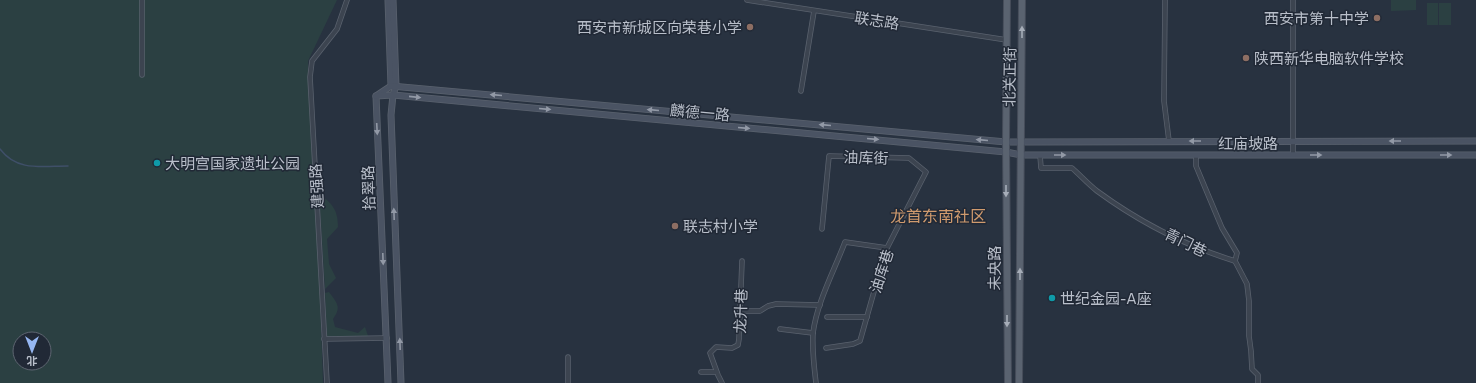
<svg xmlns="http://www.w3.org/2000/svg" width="1476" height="383" font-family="Commissioner,'Noto Sans SC',sans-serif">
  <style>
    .green { fill: #2b4042; fill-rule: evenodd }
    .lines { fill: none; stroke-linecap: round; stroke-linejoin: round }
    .stream { stroke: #3f4f68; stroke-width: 1.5 }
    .street-casing { stroke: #5a626e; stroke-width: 5.5 }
    .secondary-casing { stroke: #5a626e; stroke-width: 7 }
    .primary-casing { stroke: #464d5a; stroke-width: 8 }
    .street { stroke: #3c4450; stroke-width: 4 }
    .secondary { stroke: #4a5363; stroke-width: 5.5 }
    .primary { stroke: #5a6370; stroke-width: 6 }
    .oneway { fill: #a6adb8 }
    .oneway2 { fill: #9299a6 }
    .education-dot { fill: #8d6e63; stroke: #212936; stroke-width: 1.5 }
    .culture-dot { fill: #0f9aa8; stroke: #212936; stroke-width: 1.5 }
    .labels { text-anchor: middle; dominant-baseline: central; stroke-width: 3; stroke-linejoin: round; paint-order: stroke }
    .poi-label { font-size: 15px; fill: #b9bfca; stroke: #212936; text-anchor: start }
    .street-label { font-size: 15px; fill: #b9bfca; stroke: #212936 }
    .neighbourhood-label { font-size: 16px; fill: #d09b6e; stroke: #212936 }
  </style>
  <rect width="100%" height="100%" fill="#283240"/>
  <g class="green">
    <path d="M0 0H337L308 61 319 265 323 383H0ZM20 339H44V363H20Z"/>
    <path d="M1391 0H1416V10L1391 11Z"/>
    <rect x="1427" y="3" width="11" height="22"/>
    <rect x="1439" y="3" width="12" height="22"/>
    <path d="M319 193C332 204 338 209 338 227L327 239 329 264 336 278 325 289Z"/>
    <path d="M329 292C337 303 342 307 333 319L335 327 358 333 365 327 368 336 327 337 325 293Z"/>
  </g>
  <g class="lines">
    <path class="stream" d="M0 149C17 172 43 166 68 166"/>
    <defs>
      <g id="street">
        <path d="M747 0 1007 40"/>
        <path d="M1165 0 1164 101 1169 141"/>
        <path d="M142 75V0"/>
        <path d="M801 91 814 11"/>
        <path d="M1040 155 1041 168H1072C1080 175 1088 184 1097 191 1138 221 1186 246 1235 261L1247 284 1249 301V336L1251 351 1252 369 1258 375V383"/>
        <path d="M1196 155V166L1222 228 1237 253 1235 261"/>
        <path d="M1293 155V0"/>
        <path d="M822 229 829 156 909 158 926 172 887 248 877 281 860 341 853 344 826 348"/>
        <path d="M740 311H760L768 306 776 304 820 305"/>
        <path d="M827 317H867"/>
        <path d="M780 329 813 333"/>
        <path d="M324 339 387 338"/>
        <path d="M568 357V383"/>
        <path d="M701 372H716"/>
        <path d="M327 383 310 77 312 61 337 29 347 0"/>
        <path d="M722 383 718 375 710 353 716 347 732 348 738 345 739 339 742 261"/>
        <path d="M816 383C814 367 812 350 813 333 817 302 834 271 845 242L887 248"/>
      </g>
      <g id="secondary">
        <path d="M388 0 391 86 376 96 388 383"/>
        <path d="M393 0 396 86 393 95 391 115 401 383"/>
        <path d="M391 86 1006 142 1476 141"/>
        <path d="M376 96 393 95 1006 152 1021 155H1476"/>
      </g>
      <g id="primary">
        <path d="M1007 0 1006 142 1008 383"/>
        <path d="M1019 383 1022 0"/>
      </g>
    </defs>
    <use href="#street" class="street-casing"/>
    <use href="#secondary" class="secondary-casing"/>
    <use href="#primary" class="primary-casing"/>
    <use href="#street" class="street"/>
    <use href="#secondary" class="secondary"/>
    <use href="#primary" class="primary"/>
  </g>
  <defs><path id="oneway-solid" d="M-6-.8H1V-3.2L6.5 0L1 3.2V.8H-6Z"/></defs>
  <g class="oneway">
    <use href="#oneway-solid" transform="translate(1022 32) rotate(-90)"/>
    <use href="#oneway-solid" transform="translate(1006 191) rotate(90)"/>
    <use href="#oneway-solid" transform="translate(1020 274) rotate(-90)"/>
    <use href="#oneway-solid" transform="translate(1007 321) rotate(90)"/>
  </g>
  <g class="oneway2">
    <use href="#oneway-solid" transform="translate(496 95) rotate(-175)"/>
    <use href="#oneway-solid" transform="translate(415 97) rotate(6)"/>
    <use href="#oneway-solid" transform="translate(545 109) rotate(5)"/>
    <use href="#oneway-solid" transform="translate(653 110) rotate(-175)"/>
    <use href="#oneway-solid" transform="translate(825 125) rotate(-175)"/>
    <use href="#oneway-solid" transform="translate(744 128) rotate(5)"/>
    <use href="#oneway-solid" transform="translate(377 129) rotate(87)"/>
    <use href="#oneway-solid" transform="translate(873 139) rotate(5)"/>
    <use href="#oneway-solid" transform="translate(982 140) rotate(-175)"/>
    <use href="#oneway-solid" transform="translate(1195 141) rotate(-180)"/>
    <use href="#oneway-solid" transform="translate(1395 141) rotate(180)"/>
    <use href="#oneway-solid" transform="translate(1060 155)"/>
    <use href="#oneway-solid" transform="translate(1316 155)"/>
    <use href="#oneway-solid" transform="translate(1446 155)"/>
    <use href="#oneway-solid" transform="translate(394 214) rotate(-92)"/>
    <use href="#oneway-solid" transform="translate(383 259) rotate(88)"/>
    <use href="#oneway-solid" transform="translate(400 344) rotate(-92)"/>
  </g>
  <g class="education-dot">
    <circle cx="1377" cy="18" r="4"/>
    <circle cx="750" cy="27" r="4"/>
    <circle cx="1246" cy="58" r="4"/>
    <circle cx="675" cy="226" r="4"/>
  </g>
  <g class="culture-dot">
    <circle cx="157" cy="163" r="4"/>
    <circle cx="1052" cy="298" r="4"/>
  </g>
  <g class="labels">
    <g class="poi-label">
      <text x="1369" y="18" text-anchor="end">西安市第十中学</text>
      <text x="742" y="27" text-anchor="end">西安市新城区向荣巷小学</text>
      <text x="1254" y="58">陕西新华电脑软件学校</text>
      <text x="165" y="163">大明宫国家遗址公园</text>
      <text x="683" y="226">联志村小学</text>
      <text x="1060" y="298">世纪金园-A座</text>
    </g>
    <g class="street-label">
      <text transform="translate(877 20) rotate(9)">联志路</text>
      <text transform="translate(1009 77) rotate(-89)">北关正街</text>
      <text transform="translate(700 112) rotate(5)">麟德一路</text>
      <text x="1248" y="143">红庙坡路</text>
      <text transform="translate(866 157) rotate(2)">油库街</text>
      <text transform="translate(316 186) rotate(-93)">建强路</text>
      <text transform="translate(368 188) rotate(-92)">拾翠路</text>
      <text transform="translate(1186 242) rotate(26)">青门巷</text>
      <text transform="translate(994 268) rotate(-90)">未央路</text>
      <text transform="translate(881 271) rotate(-72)">油库巷</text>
      <text transform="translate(740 311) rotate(-88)">龙升巷</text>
    </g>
    <g class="neighbourhood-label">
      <text x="938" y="215">龙首东南社区</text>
    </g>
  </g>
  <g transform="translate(32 351) rotate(180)"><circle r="19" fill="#212936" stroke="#5e6571"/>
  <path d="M0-3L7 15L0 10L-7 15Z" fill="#96b7f2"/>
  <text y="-6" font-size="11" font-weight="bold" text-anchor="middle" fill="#b9bfca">北</text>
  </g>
</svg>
